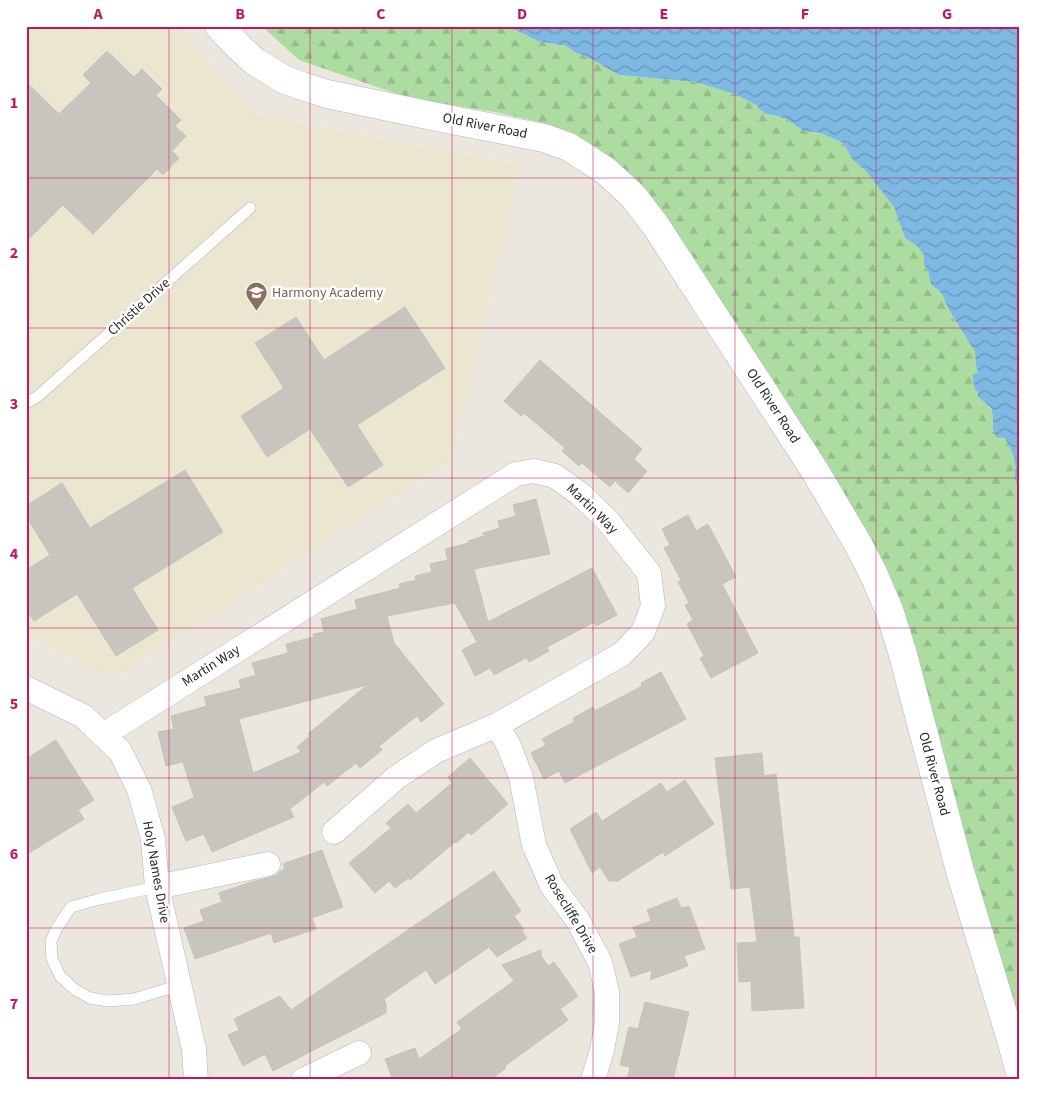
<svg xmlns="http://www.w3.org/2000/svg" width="1045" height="1106" font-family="'Source Sans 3',sans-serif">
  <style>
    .education { fill: #ebe6d0 }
    .forest { fill: url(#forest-firs) }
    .water { fill: url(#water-waves) }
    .building { fill: #c7c5bd; stroke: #c6c3b8; fill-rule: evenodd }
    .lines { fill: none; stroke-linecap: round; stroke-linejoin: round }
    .service-casing { stroke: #b2b3bd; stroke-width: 12 }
    .minor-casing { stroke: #b2b3bd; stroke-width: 25 }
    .tertiary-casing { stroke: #b2b3bd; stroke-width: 29 }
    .service { stroke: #fff; stroke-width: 11 }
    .minor { stroke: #fff; stroke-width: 24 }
    .tertiary { stroke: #fff; stroke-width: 28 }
    .grid { fill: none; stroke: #c2185b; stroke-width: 1; stroke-opacity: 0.55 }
    .labels { text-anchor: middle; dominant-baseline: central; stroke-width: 5; stroke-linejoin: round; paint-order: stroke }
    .street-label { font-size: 14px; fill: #2b2b2b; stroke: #fff }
    .education-label { font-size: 14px; fill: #785e54; stroke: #fff; text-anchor: start }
    .neatline { fill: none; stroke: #c2185b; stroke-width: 2 }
    .grid-label { font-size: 16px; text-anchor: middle; font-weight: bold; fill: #c2185b }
  </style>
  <defs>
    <pattern id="forest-firs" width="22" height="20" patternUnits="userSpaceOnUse" patternTransform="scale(1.25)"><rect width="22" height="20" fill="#addca1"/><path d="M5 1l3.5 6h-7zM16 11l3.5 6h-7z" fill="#95bd8b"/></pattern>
    <pattern id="water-waves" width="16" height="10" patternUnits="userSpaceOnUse" patternTransform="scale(1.25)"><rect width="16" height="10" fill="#7db9e2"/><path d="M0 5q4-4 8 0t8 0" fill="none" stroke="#6797b7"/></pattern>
  </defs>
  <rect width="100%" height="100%" fill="#ebe7de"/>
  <path class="education" d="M26 26H179L254 114 521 165 451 460 114 678 26 636Z"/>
  <path class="forest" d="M262 26H504L518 31 538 41 566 46 575 52 593 60 619 75 695 82 735 94 756 105 765 114 774 115 786 119 804 131 821 133 843 143 853 160 865 170 894 207 905 238 917 246 924 255V264L928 271 931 285C946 294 942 297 949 310 955 323 965 335 972 347L976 350V366L978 373 972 375 975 390 978 392V397C992 409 994 410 993 429 1010 442 1020 457 1014 479L1019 486V1034L931 717 788 411 696 262 640 183 604 154 578 138 557 128 535 121 495 112 409 98 299 60Z"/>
  <path class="water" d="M504 26H1019V486L1014 479C1018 462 1013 451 1004 438L996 437 993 429V417L991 408 978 397V392L975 390 972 375 978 372 976 366 975 350 972 347C965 335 956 323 949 310 942 297 946 294 931 285L928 271 924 264V255L917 246 905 238 894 207 865 170 853 160 843 143 821 133 804 131 786 119 774 115 765 114 756 105 735 94 695 82 619 75 593 60 575 52 566 46 538 41 518 31Z"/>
  <g class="building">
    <path d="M107 51 134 77 142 69 162 89 156 95 181 120 175 126 186 136 172 151 179 158 163 175 157 169 93 234 63 205 26 242V82L59 114 91 83 83 75Z"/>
    <path d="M405 307 445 368 357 425 383 465 348 487 310 429 267 457 241 416 284 388 255 343 296 317 324 360Z"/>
    <path d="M540 360 642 449 634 459 647 471 628 493 615 481 610 487 582 463 579 466 562 451 565 448 524 413 521 416 504 401Z"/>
    <path d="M185 470 223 532 132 588 158 630 116 656 77 594 34 621 26 609V570L50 555 26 516V506L62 483 90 528Z"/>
    <path d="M536 499 550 554 474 569 488 622 592 568 617 615 596 626 594 622 547 647 549 651 529 662 526 658 494 675 490 668 475 676 462 650 477 642 455 603 387 616 394 643 444 704 421 722 417 716 379 746 382 750 360 768 356 763 327 786 324 782 290 809 294 817 212 852 204 834 186 841 172 807 194 798 183 762 166 766 158 732 174 729 171 716 207 706 204 697 241 688 239 680 256 675 252 663 288 653 286 644 314 637 313 634 324 632 321 619 357 609 355 600 400 588 399 584 416 580 415 576 432 572 430 564 448 560 445 549 468 543V541L484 536 483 533 500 528 498 521 516 516 513 505ZM367 685 308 734 310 736 297 747 301 752 253 773 239 719Z"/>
    <path d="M688 515 696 531 708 524 736 577 722 584 758 653 711 678 700 658 704 656 687 624 693 620 685 605 689 603 678 582 681 580 664 548 670 545 662 529Z"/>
    <path d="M661 672 686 719 565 783 559 771 544 779 531 753 546 745 542 739 574 722 573 718 593 707 595 711 642 686 641 683Z"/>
    <path d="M56 740 94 800 78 810 84 819 26 855V759Z"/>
    <path d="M762 753 764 776 776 774 794 937H799L804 1008 752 1011 751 981 739 982 737 943 757 942 750 887 731 889 715 758Z"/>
    <path d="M470 758 508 804 471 835 469 832 456 843 455 842 410 880 408 878 395 888 389 881 375 893 349 863 391 828 386 823 408 804 416 813 452 783 448 777Z"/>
    <path d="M685 780 714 824 665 856 663 852 618 881H609L600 867 592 873 570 829 596 812 602 821 661 783 667 792Z"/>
    <path d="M322 850 343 907 312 918 316 929 274 943 271 933 195 959 184 928 204 921 200 910 222 902 219 893 251 882 271 877 277 875 279 872 285 869 283 864Z"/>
    <path d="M494 871 521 911 514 916 524 930 522 931 527 938 497 957 489 947 435 984 426 970 384 999 386 1004V1013L273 1071 265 1054 243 1066 228 1035 239 1030 234 1019 280 996 291 1010Z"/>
    <path d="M677 898 681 908 689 906 705 949 684 956 688 966 650 980 652 970 631 977 619 944 637 937 633 927 651 921 647 910Z"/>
    <path d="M541 950V956L548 966 554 962 578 996 560 1009 568 1020 505 1066 506 1068 490 1080H390L392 1078 385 1059 415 1048 419 1059 462 1029 457 1022 514 981 502 965Z"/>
    <path d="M645 1002 689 1012 673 1080H627L630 1067 620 1065 629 1027 638 1029Z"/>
  </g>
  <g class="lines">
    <defs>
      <g id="service">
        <path d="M26 403 37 397 250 208"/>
        <path d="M157 887 100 899 71 907 57 928 51 941 52 959 60 976 74 989 90 998 108 1001 134 999 180 985"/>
      </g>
      <g id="minor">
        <path d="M26 688 83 716 120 751 139 789 153 839 157 887 194 1049 196 1080"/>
        <path d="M497 725 509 746 521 777 534 845 552 886 577 919 600 962 607 992V1023L602 1050 593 1080"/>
        <path d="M103 735 516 474 534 471 555 476 580 494 607 520 649 573 653 606 643 632 622 654 497 725 436 751 397 777 334 832"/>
        <path d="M157 887 268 864"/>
        <path d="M303 1080 359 1053"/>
      </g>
      <path id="tertiary" d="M219 26 240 48 254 61 283 79 302 86 327 94 437 117 544 138 569 147 606 171 633 196 656 226 815 471 858 544 874 575 889 610 902 651 960 871 1012 1043 1019 1069"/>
    </defs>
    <use href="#service" class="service-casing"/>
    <use href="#minor" class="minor-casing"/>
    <use href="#tertiary" class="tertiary-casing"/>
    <use href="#service" class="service"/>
    <use href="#minor" class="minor"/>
    <use href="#tertiary" class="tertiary"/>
  </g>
  <path class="grid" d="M169 26V1080M310 26V1080M452 26V1080M593 26V1080M735 26V1080M876 26V1080M26 178H1019M26 328H1019M26 478H1019M26 628H1019M26 778H1019M26 928H1019"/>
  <defs>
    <symbol id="school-pin" viewBox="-11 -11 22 30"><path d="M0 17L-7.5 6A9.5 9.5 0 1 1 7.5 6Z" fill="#8d6e63" stroke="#fff"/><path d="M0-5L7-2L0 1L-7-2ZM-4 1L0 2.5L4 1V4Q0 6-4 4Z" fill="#fff"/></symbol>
  </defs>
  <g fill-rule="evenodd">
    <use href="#school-pin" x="244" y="280" width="25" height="34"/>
  </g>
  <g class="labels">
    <g class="street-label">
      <text transform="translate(485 126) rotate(11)">Old River Road</text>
      <text transform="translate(139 307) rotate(-42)">Christie Drive</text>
      <text transform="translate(773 406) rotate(57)">Old River Road</text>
      <text transform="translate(592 509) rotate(44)">Martin Way</text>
      <text transform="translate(211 666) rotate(-32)">Martin Way</text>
      <text transform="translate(934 774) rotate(75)">Old River Road</text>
      <text transform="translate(156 872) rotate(80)">Holy Names Drive</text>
      <text transform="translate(571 914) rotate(59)">Rosecliffe Drive</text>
    </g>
    <g class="education-label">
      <text x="272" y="293">Harmony Academy</text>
    </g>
  </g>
  <rect width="1045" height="1106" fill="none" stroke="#ffffff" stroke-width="55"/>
  <rect x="28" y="28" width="990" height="1050" class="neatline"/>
  <g class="grid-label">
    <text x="98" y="19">A</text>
    <text x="240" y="19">B</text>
    <text x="381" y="19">C</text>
    <text x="522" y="19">D</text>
    <text x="664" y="19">E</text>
    <text x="805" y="19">F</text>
    <text x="947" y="19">G</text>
    <text x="14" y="108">1</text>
    <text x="14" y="258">2</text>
    <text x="14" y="409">3</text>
    <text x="14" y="559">4</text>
    <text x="14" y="709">5</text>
    <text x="14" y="859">6</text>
    <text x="14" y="1009">7</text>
  </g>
</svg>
